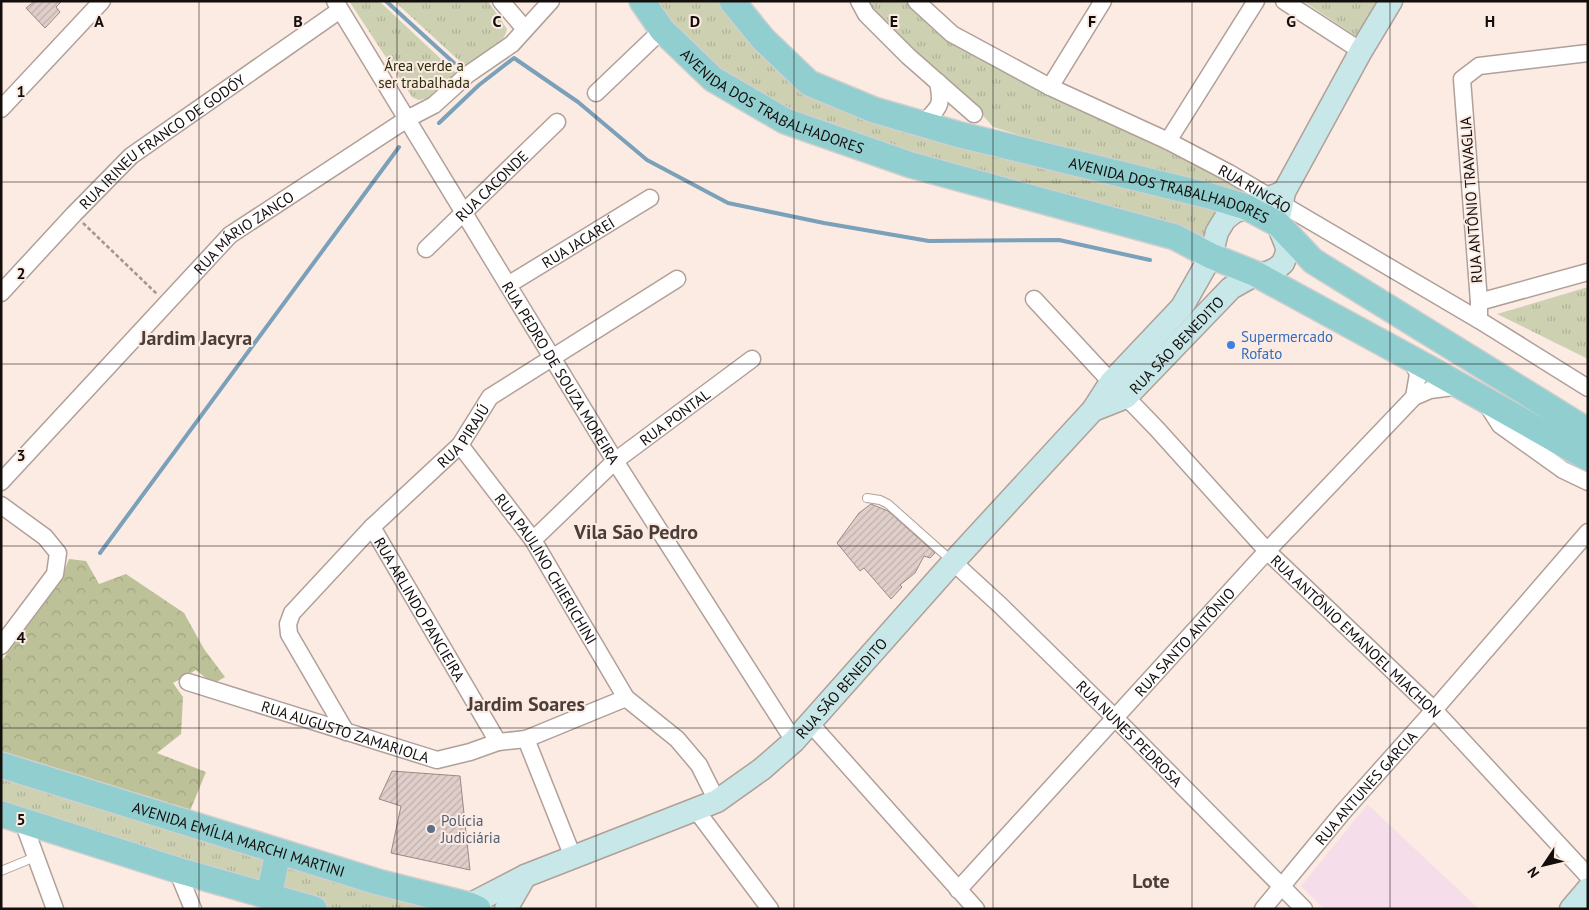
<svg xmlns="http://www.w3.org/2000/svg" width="1589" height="910" font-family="'PT Sans',sans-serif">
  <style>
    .medical { fill: #f5dde9 }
    .grass { fill: url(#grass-tufts) }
    .forest { fill: url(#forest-crowns) }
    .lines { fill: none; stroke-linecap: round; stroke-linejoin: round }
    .stream { stroke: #7aa0ba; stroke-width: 4 }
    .building { fill: url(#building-hatch); stroke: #9b8a87 }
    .service-casing { stroke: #b0a099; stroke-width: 10 }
    .minor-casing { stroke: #b0a099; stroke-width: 19 }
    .secondary-casing { stroke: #b0a099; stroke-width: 25 }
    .primary-casing { stroke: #d0cfce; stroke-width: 28 }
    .path { stroke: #a49792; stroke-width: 2.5; stroke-dasharray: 4 2.5; stroke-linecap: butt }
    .service { stroke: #fff; stroke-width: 8 }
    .minor { stroke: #fff; stroke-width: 16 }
    .secondary { stroke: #c8e7e8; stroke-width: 22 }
    .primary { stroke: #90ced0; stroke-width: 25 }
    .grid { fill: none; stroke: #130d0b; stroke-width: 1; stroke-opacity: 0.55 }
    .shop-dot { fill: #3f7fe0; stroke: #fcebe3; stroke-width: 2 }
    .service-dot { fill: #5c6f8a; stroke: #fcebe3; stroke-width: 2 }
    .labels { text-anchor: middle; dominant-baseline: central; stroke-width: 4; stroke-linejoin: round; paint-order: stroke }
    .park-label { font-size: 15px; fill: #2c2e0c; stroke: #fcebe3 }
    .street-label { font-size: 15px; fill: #130d0b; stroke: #fcebe3 }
    .shop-label { font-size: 15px; fill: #366cbe; stroke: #fcebe3; text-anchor: start }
    .service-label { font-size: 15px; fill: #4e5e75; stroke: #fcebe3; text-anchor: start }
    .district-label { font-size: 20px; font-weight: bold; fill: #4b3e38; stroke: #fcebe3 }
    .grid-label { font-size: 16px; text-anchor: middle; font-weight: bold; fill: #130d0b; stroke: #fcebe3; stroke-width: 4; stroke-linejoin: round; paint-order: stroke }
  </style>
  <defs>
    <pattern id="grass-tufts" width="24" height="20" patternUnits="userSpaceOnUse" patternTransform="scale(1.25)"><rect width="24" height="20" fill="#cdd1b2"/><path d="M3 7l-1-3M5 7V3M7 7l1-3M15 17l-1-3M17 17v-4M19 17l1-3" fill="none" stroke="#afb298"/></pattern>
    <pattern id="forest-crowns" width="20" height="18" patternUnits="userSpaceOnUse" patternTransform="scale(1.25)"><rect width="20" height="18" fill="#bcc197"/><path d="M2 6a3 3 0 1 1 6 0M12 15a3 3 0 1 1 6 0" fill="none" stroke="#a1a581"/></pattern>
    <pattern id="building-hatch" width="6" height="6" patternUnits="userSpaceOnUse" patternTransform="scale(1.25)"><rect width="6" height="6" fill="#e0ceca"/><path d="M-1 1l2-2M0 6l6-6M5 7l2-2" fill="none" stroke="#bfb0ac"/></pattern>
  </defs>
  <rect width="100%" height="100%" fill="#fcebe3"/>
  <path class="medical" d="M1368 804V805L1479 909H1324L1301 886Z"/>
  <g class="grass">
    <path d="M349 1H379L456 73C447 85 434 99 418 100L412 97Z"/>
    <path d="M394 1H488L507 29C503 48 481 56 465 66Z"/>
    <path d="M648 1H725L790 72 1224 206 1206 239 786 116 716 74Z"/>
    <path d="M866 1H909L920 13 971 54 1179 151 1261 197 1243 203 993 127 979 111 875 16Z"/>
    <path d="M1303 1H1380L1360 39Z"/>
    <path d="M1588 287V359L1497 314Z"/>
    <path d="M1 774 270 855 266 889 1 808Z"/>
    <path d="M282 859 452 909H331L275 892Z"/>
  </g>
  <path class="forest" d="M69 559 86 561 99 584 126 574 184 613 204 649 225 677 213 684 196 670 173 683 183 697 181 734 157 753 206 772 187 818 1 759V662L59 584Z"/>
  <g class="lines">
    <g class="stream">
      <path d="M386 1 454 63"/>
      <path d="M439 123 479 85 514 58 578 102 647 160 728 203 824 223 929 241 1059 240 1150 260"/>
      <path d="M100 553 399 147"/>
    </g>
  </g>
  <g class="building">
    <path d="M35 1H62L56 7 60 12 45 28 26 8Z"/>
    <path d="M871 504 888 511 935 553 930 558 924 556 915 573 900 585 902 587 891 599 864 568 860 571 837 543 859 513Z"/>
    <path d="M392 771 460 776 470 870 391 853 401 806 379 799Z"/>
  </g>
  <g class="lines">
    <defs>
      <g id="service">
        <path d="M867 498 880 500 888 504 952 561"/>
        <path d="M1 871 35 857"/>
      </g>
      <g id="minor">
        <path id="s1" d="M335 1 615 461 794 741"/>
        <path d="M501 1 525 29"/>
        <path d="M859 1 866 14 908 56 974 114"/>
        <path id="s2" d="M916 1 952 34 1050 87 1168 141 1229 173 1479 320 1588 388"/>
        <path d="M1284 1 1361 51"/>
        <path d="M1050 87 1103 1"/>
        <path d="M596 93 662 30"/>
        <path d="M1 109 102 1"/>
        <path d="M922 125C939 106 943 108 938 82"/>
        <path d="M1168 141 1256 1"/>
        <path id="s3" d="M426 249 557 122"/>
        <path id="s4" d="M508 285 650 198"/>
        <path id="s5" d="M1 293 74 214 131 156 340 10"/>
        <path d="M1034 299 1111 382"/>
        <path d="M1479 302 1588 272"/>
        <path d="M1479 320V302L1462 79 1479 66 1588 53"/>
        <path d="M1411 359 1418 374 1414 397"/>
        <path id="s6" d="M1126 397 1157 429 1267 551 1434 710 1588 876"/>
        <path d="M1486 403 1500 425 1563 470 1588 482"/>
        <path id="s7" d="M460 445 533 540 626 698"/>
        <path id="s8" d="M1 482 230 235 407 119 434 105 467 75 512 44 551 1"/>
        <path d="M1 505 45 537 58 553 55 574 1 646"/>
        <path id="s9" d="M372 527 498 742"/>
        <path id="s10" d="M533 540 615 461 752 359"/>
        <path id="s11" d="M953 562 1001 606 1114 717 1304 909"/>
        <path id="s12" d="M188 682 437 760 470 752 498 742 526 739 626 698 677 739 699 765 717 801"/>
        <path d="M810 723 976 909"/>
        <path id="s13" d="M346 732 289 634 288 624 292 613 372 527 460 445 490 397 677 279"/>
        <path d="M526 739 573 857"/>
        <path d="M696 810 770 909"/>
        <path d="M23 822 55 909"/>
        <path d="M177 870 193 909"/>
        <path id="s14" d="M958 890 1267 551 1414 397 1430 390 1461 386"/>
        <path id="s15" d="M1263 909 1343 812 1434 710 1588 532"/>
      </g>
      <g id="secondary">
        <path id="s16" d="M1093 410 1126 397 1231 288 1256 274 1267 273 1276 269 1283 263 1288 250 1278 224 1284 192 1361 51 1391 1"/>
        <path id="s17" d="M469 905 525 876 717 801 762 769 794 741 953 562 1093 410 1111 382 1182 307 1211 256 1217 232 1225 219 1234 212 1284 192"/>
        <path d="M506 909 525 876"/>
        <path d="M1571 909 1588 889"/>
      </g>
      <g id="primary">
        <path id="s18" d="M642 1 662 30 713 79 785 121 911 165 1175 237 1211 256 1256 274 1434 371 1588 458"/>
        <path id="s19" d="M732 1 763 39 809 83 874 110 957 134 1210 196 1246 207 1278 224 1313 261 1588 431"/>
        <path id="s20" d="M1 765 378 882 469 905 478 909"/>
        <path d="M1 814 177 870 314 909"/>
        <path d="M269 896 278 852"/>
      </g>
    </defs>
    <use href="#service" class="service-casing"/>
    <use href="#minor" class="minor-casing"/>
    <use href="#secondary" class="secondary-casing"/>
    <use href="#primary" class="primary-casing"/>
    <path class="path" d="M83 223 157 294"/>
    <use href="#service" class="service"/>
    <use href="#minor" class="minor"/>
    <use href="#secondary" class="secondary"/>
    <use href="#primary" class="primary"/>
  </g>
  <path class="grid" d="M199 1V909M397 1V909M596 1V909M794 1V909M993 1V909M1192 1V909M1390 1V909M1 182H1588M1 364H1588M1 546H1588M1 728H1588"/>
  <circle class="shop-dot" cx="1231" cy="345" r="5"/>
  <circle class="service-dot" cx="431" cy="829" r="5"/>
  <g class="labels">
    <g class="park-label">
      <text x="424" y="65">Área verde a<tspan x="424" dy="17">ser trabalhada</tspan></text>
    </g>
    <g class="street-label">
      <text stroke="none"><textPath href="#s18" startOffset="169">AVENIDA DOS TRABALHADORES</textPath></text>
      <text stroke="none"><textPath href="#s5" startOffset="222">RUA IRINEU FRANCO DE GODÓY</textPath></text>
      <text stroke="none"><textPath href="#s3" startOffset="91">RUA CACONDE</textPath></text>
      <text stroke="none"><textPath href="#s2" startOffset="389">RUA RINCÃO</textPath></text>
      <text stroke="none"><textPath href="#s19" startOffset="489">AVENIDA DOS TRABALHADORES</textPath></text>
      <text transform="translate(1471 200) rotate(-94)">RUA ANTÔNIO TRAVAGLIA</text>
      <text stroke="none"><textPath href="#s8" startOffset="349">RUA MÁRIO ZANCO</textPath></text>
      <text stroke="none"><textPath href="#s4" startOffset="82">RUA JACAREÍ</textPath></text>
      <text stroke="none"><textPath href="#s16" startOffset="108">RUA SÃO BENEDITO</textPath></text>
      <text stroke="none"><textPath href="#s1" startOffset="435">RUA PEDRO DE SOUZA MOREIRA</textPath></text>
      <text stroke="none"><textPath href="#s10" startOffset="188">RUA PONTAL</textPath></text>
      <text stroke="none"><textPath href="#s13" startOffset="382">RUA PIRAJÚ</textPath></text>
      <text stroke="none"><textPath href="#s7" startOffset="151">RUA PAULINO CHIERICHINI</textPath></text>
      <text stroke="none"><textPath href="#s9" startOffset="95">RUA ARLINDO PANCIEIRA</textPath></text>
      <text stroke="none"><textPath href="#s6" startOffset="332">RUA ANTÔNIO EMANOEL MIACHON</textPath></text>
      <text stroke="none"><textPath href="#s14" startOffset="336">RUA SANTO ANTÔNIO</textPath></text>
      <text stroke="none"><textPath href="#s17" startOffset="438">RUA SÃO BENEDITO</textPath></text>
      <text stroke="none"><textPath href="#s12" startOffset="165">RUA AUGUSTO ZAMARIOLA</textPath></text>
      <text stroke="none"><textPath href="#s11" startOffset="246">RUA NUNES PEDROSA</textPath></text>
      <text stroke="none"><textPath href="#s15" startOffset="159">RUA ANTUNES GARCIA</textPath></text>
      <text stroke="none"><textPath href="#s20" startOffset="249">AVENIDA EMÍLIA MARCHI MARTINI</textPath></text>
    </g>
    <g class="shop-label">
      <text x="1241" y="336">Supermercado<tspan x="1241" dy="17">Rofato</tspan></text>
    </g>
    <g class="service-label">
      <text x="441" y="820">Polícia<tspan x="441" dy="17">Judiciária</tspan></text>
    </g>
    <g class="district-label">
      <text x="196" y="338">Jardim Jacyra</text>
      <text x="636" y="532">Vila São Pedro</text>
      <text x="526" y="704">Jardim Soares</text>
      <text x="1151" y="881">Lote</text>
    </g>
  </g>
  <g class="grid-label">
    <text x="99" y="27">A</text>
    <text x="298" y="27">B</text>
    <text x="497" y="27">C</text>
    <text x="695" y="27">D</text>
    <text x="894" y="27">E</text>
    <text x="1092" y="27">F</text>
    <text x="1291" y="27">G</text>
    <text x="1490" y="27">H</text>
    <text x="21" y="97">1</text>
    <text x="21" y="279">2</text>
    <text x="21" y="461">3</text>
    <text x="21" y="643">4</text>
    <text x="21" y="825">5</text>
  </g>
  <rect width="1589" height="910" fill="none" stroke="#130d0b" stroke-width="5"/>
  <g transform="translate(1544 865) rotate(235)" stroke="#fcebe3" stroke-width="4" paint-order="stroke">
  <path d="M0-4L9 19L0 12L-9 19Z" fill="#130d0b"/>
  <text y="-8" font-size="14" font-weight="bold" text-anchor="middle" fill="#130d0b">N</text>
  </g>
</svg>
